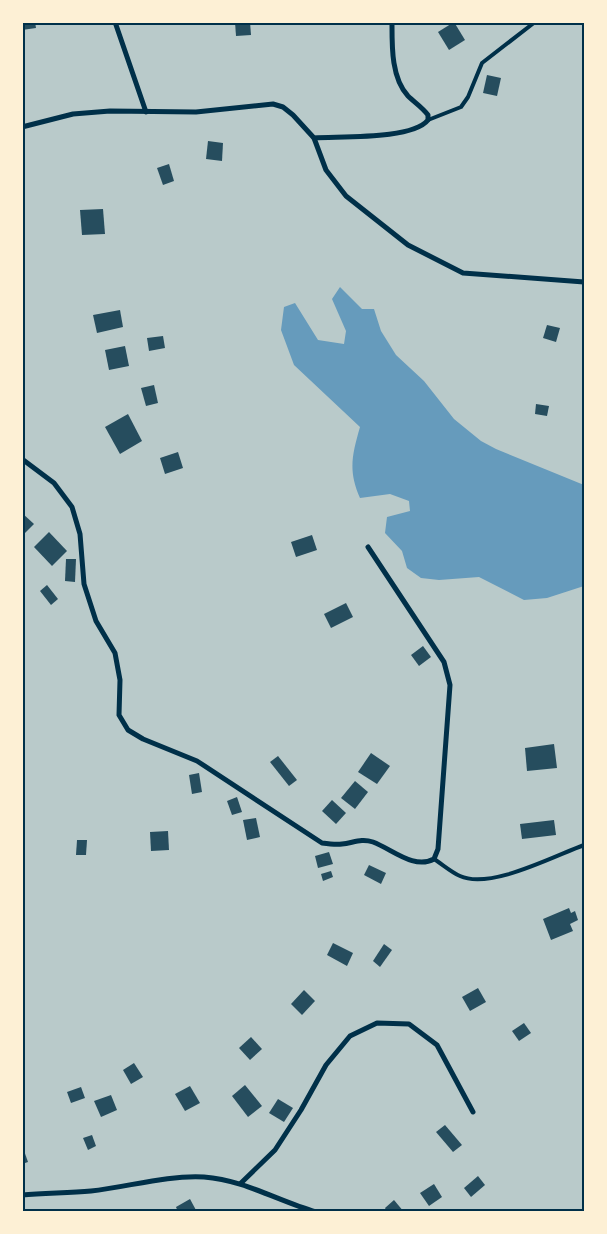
<svg xmlns="http://www.w3.org/2000/svg" width="607" height="1234" font-family="'Fira Sans',sans-serif">
  <style>
    .green { fill: #b9caca }
    .water { fill: #669bbc }
    .building { fill: #264d5e }
    .lines { fill: none; stroke-linecap: round; stroke-linejoin: round }
    .service { stroke: #003049; stroke-width: 4 }
    .minor { stroke: #003049; stroke-width: 5 }
    .neatline { fill: none; stroke: #003049; stroke-width: 2 }
  </style>
  <rect width="100%" height="100%" fill="#fdf0d5"/>
  <rect class="green" x="23" y="23" width="561" height="1188"/>
  <path class="water" d="M340 287 362 309H374L381 331 396 355 424 381 454 419 481 441 496 449 584 485V586L547 598 524 600 479 577 439 580 421 578 407 568 402 551 385 533 387 517 410 511 409 501 390 494 360 498C348 471 352 455 360 427L294 365 281 330 284 307 295 303 318 340 344 344 346 331 332 299Z"/>
  <g class="building">
    <path d="M22 22H35L36 28 22 30Z"/>
    <path d="M235 22H250L251 35 236 36Z"/>
    <path d="M454 22 465 40 449 50 438 32Z"/>
    <path d="M487 75 501 78 497 96 483 93Z"/>
    <path d="M208 141 223 143 222 161 206 159Z"/>
    <path d="M169 164 174 181 163 185 157 168Z"/>
    <path d="M103 209 105 234 82 235 80 210Z"/>
    <path d="M120 310 123 327 97 333 93 315Z"/>
    <path d="M547 325 560 328 556 342 543 338Z"/>
    <path d="M163 336 165 348 149 351 147 338Z"/>
    <path d="M125 346 129 366 109 370 105 350Z"/>
    <path d="M154 385 158 403 146 406 141 388Z"/>
    <path d="M536 404 549 406 547 416 535 414Z"/>
    <path d="M128 414 142 441 120 454 105 427Z"/>
    <path d="M178 452 183 468 165 474 160 458Z"/>
    <path d="M22 513 34 524 22 536Z"/>
    <path d="M49 532 67 551 52 566 34 547Z"/>
    <path d="M312 535 317 550 296 557 291 542Z"/>
    <path d="M66 559H76L75 582 65 581Z"/>
    <path d="M47 585 58 599 51 605 40 591Z"/>
    <path d="M346 603 353 617 331 628 324 614Z"/>
    <path d="M423 646 431 657 419 666 411 655Z"/>
    <path d="M554 744 557 768 527 771 525 748Z"/>
    <path d="M371 753 390 766 377 784 358 772Z"/>
    <path d="M278 756 297 780 289 786 270 762Z"/>
    <path d="M199 773 202 792 192 794 189 775Z"/>
    <path d="M355 781 368 792 355 809 341 798Z"/>
    <path d="M237 797 242 812 232 815 227 801Z"/>
    <path d="M332 800 346 813 336 824 322 811Z"/>
    <path d="M256 818 260 837 247 840 243 820Z"/>
    <path d="M554 820 556 835 522 839 520 824Z"/>
    <path d="M168 831 169 850 151 851 150 832Z"/>
    <path d="M77 840H87L86 855H76Z"/>
    <path d="M329 852 333 864 318 868 315 856Z"/>
    <path d="M369 865 386 873 381 884 364 875Z"/>
    <path d="M331 871 333 877 323 881 321 874Z"/>
    <path d="M569 908 571 913 575 911 578 920 570 924 573 931 551 940 543 919Z"/>
    <path d="M333 943 353 953 347 966 327 955Z"/>
    <path d="M384 944 392 950 380 967 373 961Z"/>
    <path d="M478 988 486 1002 470 1011 462 997Z"/>
    <path d="M304 990 315 1001 302 1015 291 1004Z"/>
    <path d="M524 1023 531 1033 519 1041 512 1031Z"/>
    <path d="M251 1037 262 1049 250 1060 239 1048Z"/>
    <path d="M134 1063 143 1077 131 1084 123 1070Z"/>
    <path d="M245 1085 262 1106 248 1117 232 1096Z"/>
    <path d="M190 1086 200 1103 185 1111 175 1094Z"/>
    <path d="M81 1087 85 1098 71 1103 67 1092Z"/>
    <path d="M111 1095 117 1110 101 1117 94 1101Z"/>
    <path d="M278 1099 293 1108 284 1122 269 1113Z"/>
    <path d="M445 1125 462 1145 453 1152 436 1132Z"/>
    <path d="M92 1135 96 1146 88 1150 83 1138Z"/>
    <path d="M22 1145 28 1162 22 1164Z"/>
    <path d="M478 1176 485 1185 471 1197 464 1188Z"/>
    <path d="M434 1184 442 1197 429 1206 420 1193Z"/>
    <path d="M190 1199 197 1212H178L176 1207Z"/>
    <path d="M394 1200 404 1212H387L385 1208Z"/>
  </g>
  <g class="lines">
    <g class="service">
      <path d="M428 120 461 107 468 97 482 63 535 22"/>
      <path d="M434 859C442 864 451 872 460 876 490 890 554 856 584 845"/>
    </g>
    <g class="minor">
      <path d="M115 22 146 112"/>
      <path d="M22 127 73 114 110 111 196 112 273 104 283 107 293 115 314 138 326 170 346 196 408 245 463 273 584 282"/>
      <path d="M314 138C339 136 412 140 428 120V115C422 107 414 102 408 96 391 78 392 45 392 22"/>
      <path d="M22 459 54 483 72 507 80 534 84 584 96 621 115 653 120 680 119 715 128 730 143 739 197 761 322 843C329 844 336 845 342 844 353 843 361 838 373 842 392 849 414 870 434 859L438 849 450 685 444 662 368 547"/>
      <path d="M241 1183 275 1150 301 1110 326 1065 350 1036 377 1023 409 1024 437 1045 473 1112"/>
      <path d="M22 1195C45 1193 68 1193 91 1191 128 1187 166 1175 204 1177 244 1180 278 1201 316 1212"/>
    </g>
  </g>
  <rect width="607" height="1234" fill="none" stroke="#fdf0d5" stroke-width="48"/>
  <rect x="24" y="24" width="559" height="1186" class="neatline"/>
</svg>
